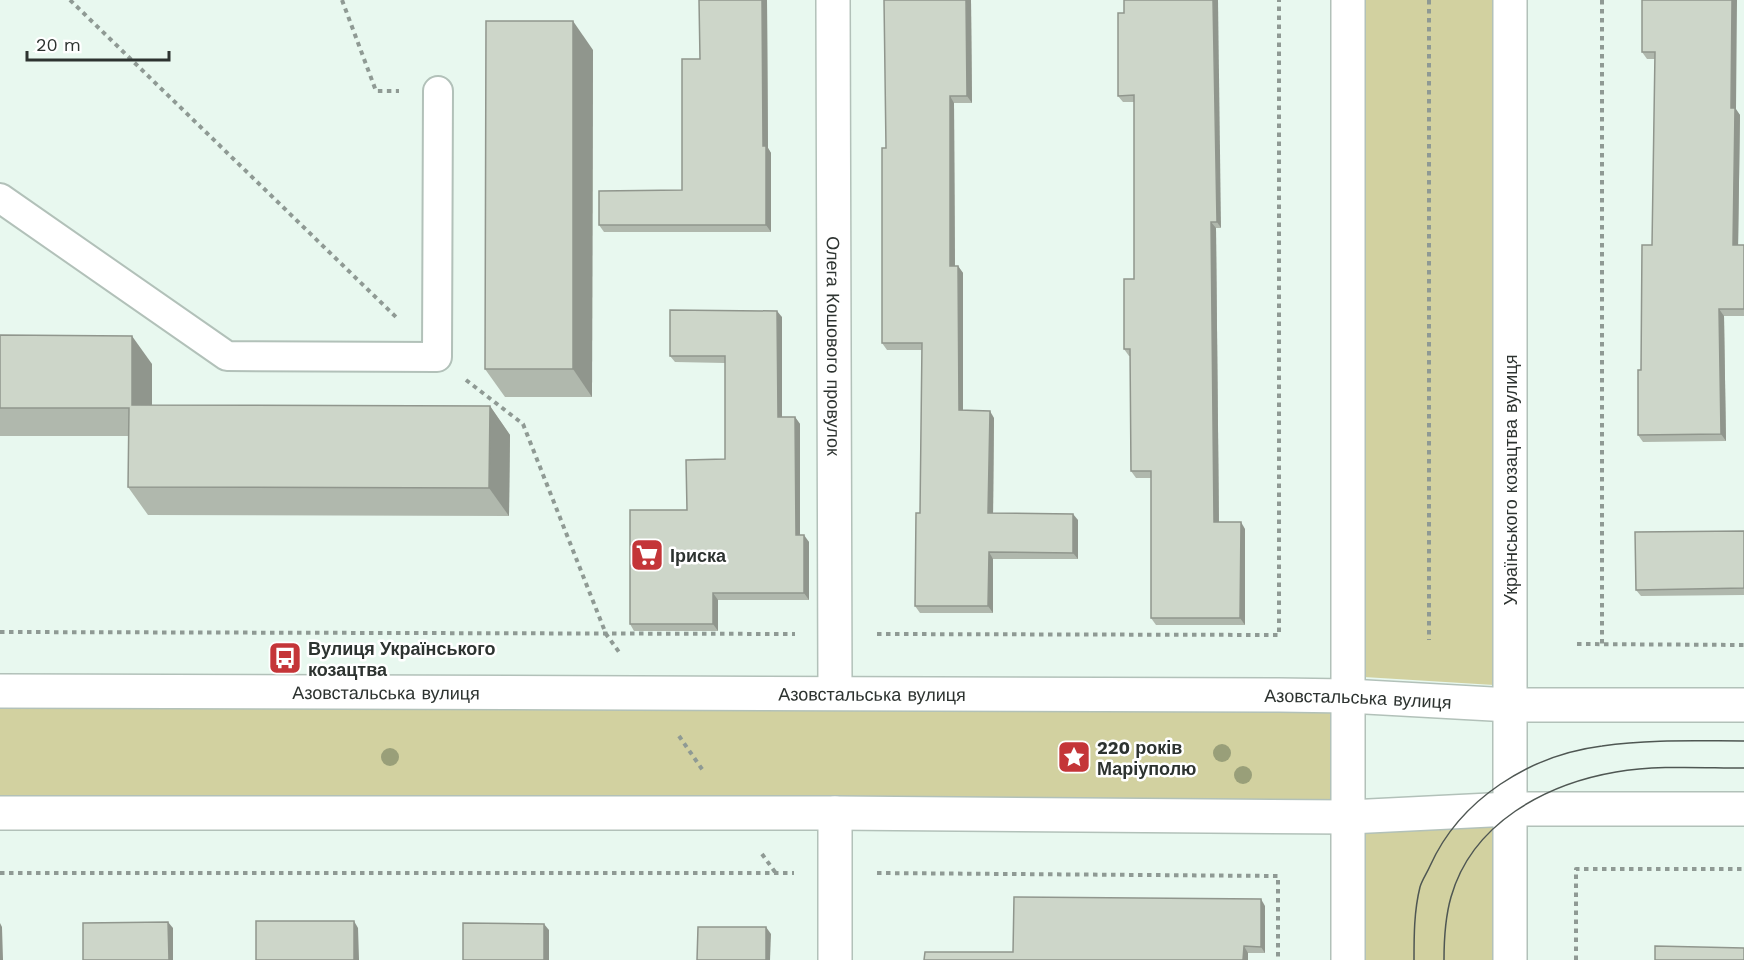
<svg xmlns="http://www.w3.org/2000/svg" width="1744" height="960" font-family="'Work Sans',sans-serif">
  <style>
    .green { fill: #d2d1a0 }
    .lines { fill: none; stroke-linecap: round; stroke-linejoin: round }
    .lane-casing { stroke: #b2c1b9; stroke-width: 32 }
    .street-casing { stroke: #b2c1b9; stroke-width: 36 }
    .secondary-casing { stroke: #b2c1b9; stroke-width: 36 }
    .path { stroke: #8f9a94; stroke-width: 4; stroke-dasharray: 4.5 4.5; stroke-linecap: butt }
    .lane { stroke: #fff; stroke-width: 28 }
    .street { stroke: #fff; stroke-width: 33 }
    .secondary { stroke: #fff; stroke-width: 33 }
    .tram { stroke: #4f5753; stroke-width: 1.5 }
    .tree { fill: #999f79 }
    .wall { fill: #b0b8ad }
    .shaded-wall { fill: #90968d }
    .building { fill: #cdd6c9; stroke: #90968d; stroke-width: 1.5 }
    .labels { text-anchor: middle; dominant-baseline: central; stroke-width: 5; stroke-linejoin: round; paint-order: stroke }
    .street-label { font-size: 18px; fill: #2d3330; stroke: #fff }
    .poi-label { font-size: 18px; font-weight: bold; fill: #2d3330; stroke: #fff; text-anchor: start }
  </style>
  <rect width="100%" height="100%" fill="#e8f8ef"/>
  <g class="green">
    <path d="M1364 0H1495L1494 685 1364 677Z"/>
    <path d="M0 706 1334 710 1333 805 0 803Z"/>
    <path d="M1495 827V960H1364V830Z"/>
  </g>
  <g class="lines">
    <defs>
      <path id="lane" d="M0 198 227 356 437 357 438 91"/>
      <g id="street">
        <path id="s1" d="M833 0 835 692"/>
        <path d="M835 813V960"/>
      </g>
      <g id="secondary">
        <path d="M1348 0V960"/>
        <path id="s2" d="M0 691 1279 695 1348 696 1510 705H1744"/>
        <path d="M0 813H835L1349 817 1510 809H1744"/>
        <path d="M1510 960V0"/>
      </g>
    </defs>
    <use href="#lane" class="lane-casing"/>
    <use href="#street" class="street-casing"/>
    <use href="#secondary" class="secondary-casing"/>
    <g class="path">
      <path d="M70 0 396 317"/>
      <path d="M342 0 376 91H399"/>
      <path d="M1429 0V640"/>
      <path d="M1602 0V644"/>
      <path d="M466 380 523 424 606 634 619 652"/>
      <path d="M0 632 795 634"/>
      <path d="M877 634 1279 635V0"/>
      <path d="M1577 644 1744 645"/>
      <path d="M679 736 704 772"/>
      <path d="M762 854 775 872"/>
      <path d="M0 873H794"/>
      <path d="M877 873 1278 876V960"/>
      <path d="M1576 960V869H1744"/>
    </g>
    <use href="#lane" class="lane"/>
    <use href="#street" class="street"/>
    <use href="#secondary" class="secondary"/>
    <g class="tram">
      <path d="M1414 960C1414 936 1414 911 1420 887 1422 880 1427 873 1430 866 1460 799 1530 755 1602 746 1649 739 1697 741 1744 741"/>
      <path d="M1444 960C1444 938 1445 918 1451 897 1472 823 1546 784 1616 772 1658 765 1702 768 1744 768"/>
    </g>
  </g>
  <g class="tree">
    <circle cx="1222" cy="753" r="9"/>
    <circle cx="390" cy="757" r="9"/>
    <circle cx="1243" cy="775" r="9"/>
  </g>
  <g class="wall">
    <path d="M699 0H767L768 148 771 153V232H604L599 225 682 190 700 59Z"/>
    <path d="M971 0 972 103H954L955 266H958L963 273V410L994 418 993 513 1078 520V559H993V613H920L915 606 920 513 922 350H887L882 343 886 148Z"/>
    <path d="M1642 0 1740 115 1738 245H1744V316H1724L1726 441 1643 442 1638 435 1641 370 1652 245 1655 59H1647L1642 52Z"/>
    <path d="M1124 13 1221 228H1216L1219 522 1245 529V625H1156L1151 618V478H1136L1131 471 1130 356H1129L1124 349 1134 279V102H1123L1118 96Z"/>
    <path d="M593 50 592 397H505L485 369Z"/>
    <path d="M782 317V417H795L800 424V535L809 542V600H718V631H634L630 624 687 510 725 459V363L675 362 670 356Z"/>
    <path d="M0 335 152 364V405L490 406 510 435 509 516 148 515 128 487V436H0Z"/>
    <path d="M1744 531V595L1641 596 1636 590Z"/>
    <path d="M1265 906V953H1248V960H924L1013 952Z"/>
  </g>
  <g class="shaded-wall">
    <path d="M762 0H767L768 148 771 153V232L766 225 763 146Z"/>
    <path d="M966 0H971L972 103 967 96Z"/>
    <path d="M1213 0H1218L1221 228 1217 222Z"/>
    <path d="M1732 0H1737L1736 109 1740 115 1738 252 1733 245 1731 108Z"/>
    <path d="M573 21 593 50 592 397 573 369Z"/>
    <path d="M950 96 954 103 955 273 950 266Z"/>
    <path d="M1211 222 1216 228 1219 529 1214 522Z"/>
    <path d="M958 266 963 273V417L959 410Z"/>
    <path d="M1719 309 1724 316 1726 441 1721 434Z"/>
    <path d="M777 311 782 317V424L778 417Z"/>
    <path d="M132 336 152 364V434L132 405Z"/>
    <path d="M490 406 510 435 509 516 489 488Z"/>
    <path d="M990 411 994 418 993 520 988 513Z"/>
    <path d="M795 417 800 424V542L796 535Z"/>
    <path d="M1073 514 1078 520V559L1073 553Z"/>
    <path d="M1241 522 1245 529V625L1240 618Z"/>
    <path d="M804 535 809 542V600L804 593Z"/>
    <path d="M989 552 993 559V613L988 606Z"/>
    <path d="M713 593 718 600V631L713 624Z"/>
    <path d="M1261 899 1265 906V953L1261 947Z"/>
    <path d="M354 921 358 928 359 960H354Z"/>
    <path d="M168 922 173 928V960H169Z"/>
    <path d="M0 923 2 927 3 960H0Z"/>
    <path d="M544 924 549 930V960H544Z"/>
    <path d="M766 927 771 934 770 960H766Z"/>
    <path d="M1244 946 1248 953V960H1243Z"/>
  </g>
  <g class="building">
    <path d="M699 0H762L763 146H766V225H599V191L682 190V59H700Z"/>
    <path d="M884 0H966L967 96H950V266H958L959 410 990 411 988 513 1073 514V553L989 552 988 606H915L916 513H920L922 343H882V148H886Z"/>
    <path d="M1124 0H1213L1217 222H1211L1214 522H1241L1240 618H1151V471H1131L1130 349H1124V279H1134V95L1118 96V13H1124Z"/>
    <path d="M1642 0H1732L1731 108H1735L1733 245H1744V309H1719L1721 434 1638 435V370H1641L1642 245H1652L1655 52H1642Z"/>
    <path d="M486 21H573V369H485Z"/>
    <path d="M670 310 777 311 778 417H795L796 535H804V593H713V624H630V510H687L686 460 725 459V356H670Z"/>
    <path d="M0 335 132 336V405L490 406 489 488 128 487 129 408H0Z"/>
    <path d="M1744 531V588L1636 590 1635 532Z"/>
    <path d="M1014 897 1261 899V947L1244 946 1243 960H924L925 952H1013Z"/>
    <rect x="256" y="921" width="98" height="39"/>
    <path d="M168 922 169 960H83V923Z"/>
    <path d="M463 923 544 924V960H463Z"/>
    <path d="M698 927H766V960H697Z"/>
    <path d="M1655 946 1744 948V960H1655Z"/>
  </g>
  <defs>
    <symbol id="supermarket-square" viewBox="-11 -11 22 22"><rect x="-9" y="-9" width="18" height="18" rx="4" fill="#c43538" stroke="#fff"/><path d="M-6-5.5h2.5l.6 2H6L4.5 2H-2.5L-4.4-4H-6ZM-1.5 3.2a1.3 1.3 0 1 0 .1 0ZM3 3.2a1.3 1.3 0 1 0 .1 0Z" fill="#fff"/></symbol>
    <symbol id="bus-square" viewBox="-11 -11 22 22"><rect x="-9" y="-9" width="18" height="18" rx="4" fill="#c43538" stroke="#fff"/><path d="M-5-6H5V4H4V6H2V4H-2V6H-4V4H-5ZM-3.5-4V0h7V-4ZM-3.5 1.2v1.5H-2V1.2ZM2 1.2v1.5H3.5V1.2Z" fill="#fff"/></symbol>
    <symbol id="sight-square" viewBox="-11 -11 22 22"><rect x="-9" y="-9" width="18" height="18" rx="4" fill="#c43538" stroke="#fff"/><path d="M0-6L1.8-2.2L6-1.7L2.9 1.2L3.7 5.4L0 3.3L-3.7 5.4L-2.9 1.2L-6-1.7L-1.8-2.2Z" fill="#fff"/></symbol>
  </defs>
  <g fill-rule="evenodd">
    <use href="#supermarket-square" x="628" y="536" width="38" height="38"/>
    <use href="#bus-square" x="266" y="639" width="38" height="38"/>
    <use href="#sight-square" x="1055" y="738" width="38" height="38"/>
  </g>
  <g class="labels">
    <g class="street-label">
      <text stroke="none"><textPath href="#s1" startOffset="346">Олега Кошового провулок</textPath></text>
      <text transform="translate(1510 480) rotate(-90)">Українського козацтва вулиця</text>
      <text stroke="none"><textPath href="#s2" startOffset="386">Азовстальська вулиця</textPath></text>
      <text stroke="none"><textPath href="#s2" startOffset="872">Азовстальська вулиця</textPath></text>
      <text stroke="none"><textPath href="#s2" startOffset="1358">Азовстальська вулиця</textPath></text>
    </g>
    <g class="poi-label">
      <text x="670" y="555">Іриска</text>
      <text x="308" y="648">Вулиця Українського<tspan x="308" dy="21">козацтва</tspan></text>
      <text x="1097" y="747">220 років<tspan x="1097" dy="21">Маріуполю</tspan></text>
    </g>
  </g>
  <path d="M27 51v9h142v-9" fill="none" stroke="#2d3330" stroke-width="3"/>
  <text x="36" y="51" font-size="18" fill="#2d3330" stroke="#ffffff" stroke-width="4.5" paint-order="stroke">20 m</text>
</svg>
